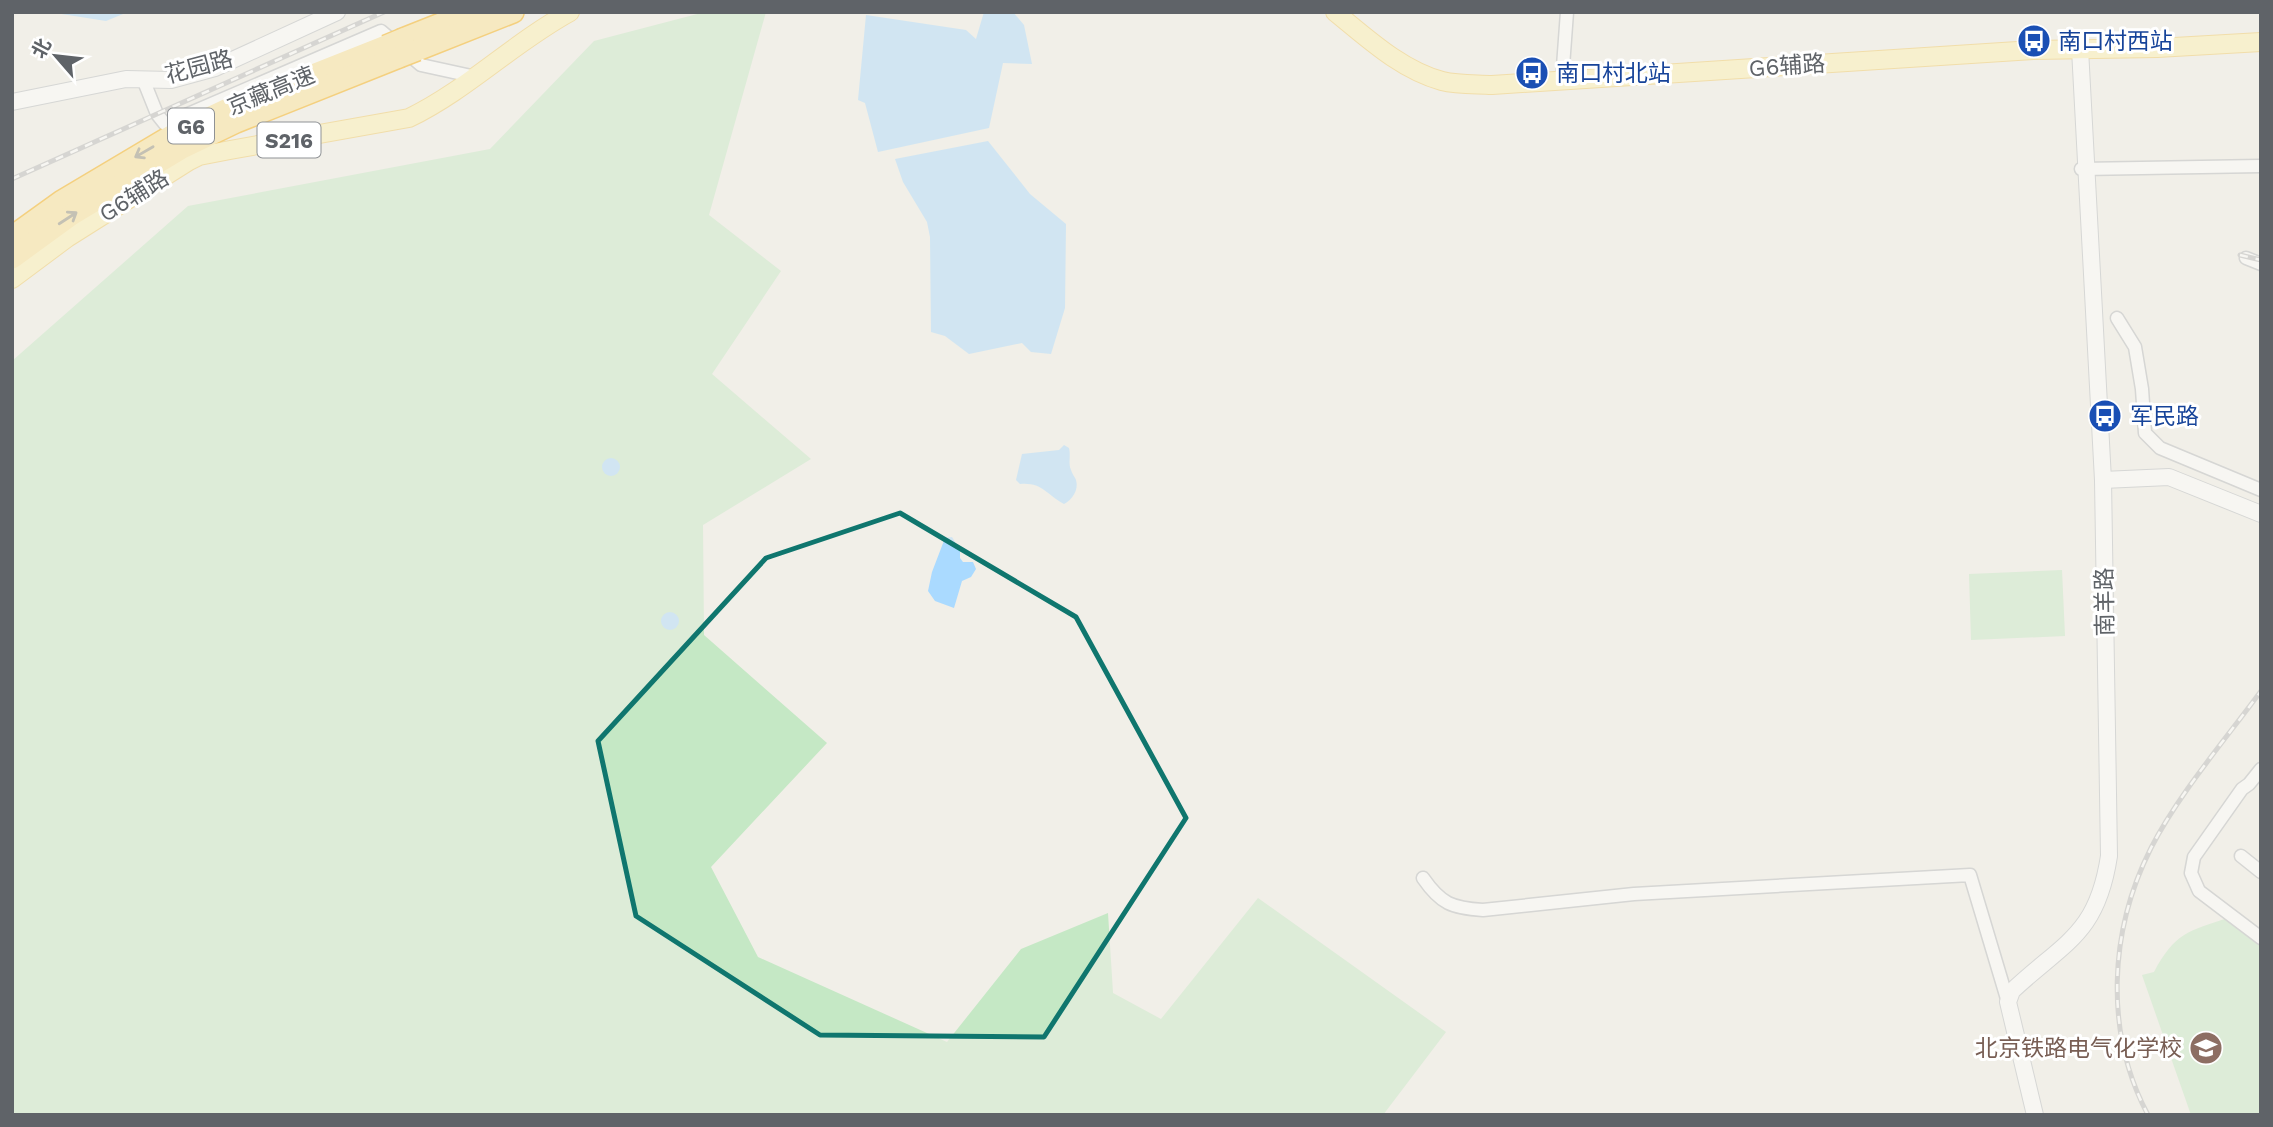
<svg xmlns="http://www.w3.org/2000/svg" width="2273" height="1127" font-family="'Work Sans','Noto Sans SC',sans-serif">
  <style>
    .green { fill: #c5e8c5 }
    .water { fill: #aadaff }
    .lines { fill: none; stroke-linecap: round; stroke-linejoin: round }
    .street-casing { stroke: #b5b8bc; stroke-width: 15 }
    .secondary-casing { stroke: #b6babf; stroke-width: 18 }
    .primary-casing { stroke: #f2c960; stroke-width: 20 }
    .highway-casing { stroke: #f9ab00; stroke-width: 24 }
    .street { stroke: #fff; stroke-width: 12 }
    .secondary { stroke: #fff; stroke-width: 16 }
    .primary { stroke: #fff2af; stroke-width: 18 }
    .highway { stroke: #fde293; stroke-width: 21 }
    .rail-casing { stroke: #b6b7b8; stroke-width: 5 }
    .rail { stroke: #fff; stroke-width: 2.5; stroke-dasharray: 8; stroke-linecap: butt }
    .highway-bridge-casing { stroke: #f9ab00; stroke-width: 24; stroke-linecap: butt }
    .highway-bridge { stroke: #fde293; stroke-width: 21 }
    .oneway { stroke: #8e8975 }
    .marked { fill: none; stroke: #0f766e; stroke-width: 5; stroke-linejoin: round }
    .labels { text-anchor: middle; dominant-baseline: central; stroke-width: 6; stroke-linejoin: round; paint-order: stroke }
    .shield { fill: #fff; stroke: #8f9295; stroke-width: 2 }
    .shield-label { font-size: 21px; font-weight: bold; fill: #5f6368 }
    .transit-label { font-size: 23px; fill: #164399; stroke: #fff; text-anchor: start }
    .street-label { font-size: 23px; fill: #5f6368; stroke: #fff }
    .education-label { font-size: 23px; fill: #785e54; stroke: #fff; text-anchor: end }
  </style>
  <rect width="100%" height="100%" fill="#f1efe8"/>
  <g class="green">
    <path d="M705 12H766L709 215 781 271 712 374 811 459 703 525 704 635 827 743 711 867 758 957 947 1042 1021 949 1108 913 1113 993 1161 1019 1258 898 1446 1032 1383 1115H12V361L188 206 490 149 594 41Z"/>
    <path d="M2062 570 2065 636 1971 640 1969 574Z"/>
    <path d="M2228 918 2261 942V1115H2191L2142 975 2154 972C2175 933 2188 931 2228 918Z"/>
  </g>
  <g class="water">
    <path d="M49 12H128L106 21Z"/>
    <path d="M984 12H1013L1024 25 1032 64 1003 63 989 128 878 152 865 103 858 100 866 15 966 30 976 39Z"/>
    <path d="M988 141 1030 194 1066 224 1065 308 1051 354 1031 352 1022 343 969 354 945 336 931 332 930 237 927 222 903 182 895 159Z"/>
    <path d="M1064 445 1069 448C1071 455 1068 464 1071 470 1072 474 1075 477 1076 480 1079 490 1072 500 1064 504 1046 494 1042 482 1020 484L1016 480 1022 454 1059 450Z"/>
    <circle cx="611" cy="467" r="9"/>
    <path d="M952 537 960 550V558L963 562H973L976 569 971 577 962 581 954 608 935 601 928 591 932 572 945 538Z"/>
    <circle cx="670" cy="621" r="9"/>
  </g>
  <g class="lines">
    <defs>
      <g id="street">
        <path d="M143 79 157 114 165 124 381 31 421 65 476 77"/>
        <path d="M1562 80 1567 12"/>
        <path d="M2081 169 2261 166"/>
        <path d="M2246 258 2261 264"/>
        <path d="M2117 318 2135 347 2142 389 2145 433 2160 448 2261 490"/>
        <path d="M2261 769 2249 784 2242 789 2194 857 2191 873 2199 891 2261 938"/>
        <path d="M2241 856 2261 872"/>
        <path d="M1423 878C1441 904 1452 908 1483 910L1634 894 1970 875 2008 1002"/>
      </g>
      <g id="secondary">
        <path d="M12 102 126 79 171 80 215 68 337 12"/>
        <path d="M2103 480 2169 477 2261 514"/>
        <path d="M2035 1115 2008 1002 2012 991C2064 942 2097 935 2109 856L2103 480 2080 49"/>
      </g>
      <g id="primary">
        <path d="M1335 12C1367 38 1401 70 1442 81 1458 85 1475 84 1492 85L2033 50 2157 48 2261 42"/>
        <path d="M12 279 67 238 189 161 199 156 230 150 409 118C467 90 513 43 570 12"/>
      </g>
      <g id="highway">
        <path d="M403 39 471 12"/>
        <path d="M417 50 513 12"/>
        <path d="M12 237 62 201 173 135 232 107 386 46"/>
        <path d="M12 258 71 215 182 148 236 122 399 57"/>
      </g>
    </defs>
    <use href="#street" class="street-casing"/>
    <use href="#secondary" class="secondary-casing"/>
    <use href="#primary" class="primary-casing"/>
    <use href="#highway" class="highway-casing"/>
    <use href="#street" class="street"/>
    <use href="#secondary" class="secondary"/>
    <use href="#primary" class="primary"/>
    <use href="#highway" class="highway"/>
    <defs>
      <g id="rail">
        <path d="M12 179 384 12"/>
        <path d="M2240 255 2261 260"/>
        <path d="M2148 1115C2104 1032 2109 931 2151 848 2178 795 2225 740 2261 691"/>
      </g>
    </defs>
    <use href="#rail" class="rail-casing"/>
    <use href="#rail" class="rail"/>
    <defs>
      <g id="highway-bridge">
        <path d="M386 46 403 39"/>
        <path d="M399 57 417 50"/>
      </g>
    </defs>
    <use href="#highway-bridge" class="highway-bridge-casing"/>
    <use href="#highway-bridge" class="highway-bridge"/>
  </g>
  <defs><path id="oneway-shaft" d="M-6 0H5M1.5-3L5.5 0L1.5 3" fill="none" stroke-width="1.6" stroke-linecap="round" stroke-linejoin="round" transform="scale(1.75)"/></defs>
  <g class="oneway">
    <use href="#oneway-shaft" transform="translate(144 152) rotate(150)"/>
    <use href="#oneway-shaft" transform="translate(68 218) rotate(-33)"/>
  </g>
  <path d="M0 0H2273V1127H0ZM900 513 1076 617 1186 818 1044 1037 820 1035 636 916 598 741 766 558Z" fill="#f1efe8" fill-opacity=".55" fill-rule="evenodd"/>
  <path class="marked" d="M900 513 1076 617 1186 818 1044 1037 820 1035 636 916 598 741 766 558Z"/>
  <defs>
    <symbol id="bus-disc" viewBox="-11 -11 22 22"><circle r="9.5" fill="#1a4fb4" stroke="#fff"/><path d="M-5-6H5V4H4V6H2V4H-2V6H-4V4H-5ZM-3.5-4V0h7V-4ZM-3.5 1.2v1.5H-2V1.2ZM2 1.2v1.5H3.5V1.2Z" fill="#fff"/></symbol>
    <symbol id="school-disc" viewBox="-11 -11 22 22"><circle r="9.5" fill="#8d6e63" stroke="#fff"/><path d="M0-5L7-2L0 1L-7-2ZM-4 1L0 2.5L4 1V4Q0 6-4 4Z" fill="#fff"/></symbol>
  </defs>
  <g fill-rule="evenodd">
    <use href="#bus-disc" x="2015" y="22" width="38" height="38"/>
    <use href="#bus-disc" x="1513" y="54" width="38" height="38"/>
    <use href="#bus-disc" x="2086" y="397" width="38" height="38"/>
    <use href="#school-disc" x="2187" y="1029" width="38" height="38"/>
  </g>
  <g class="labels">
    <g class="shield">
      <rect x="168" y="108.5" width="46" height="35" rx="5"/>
      <rect x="257.5" y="122.5" width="63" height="35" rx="5"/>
    </g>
    <g class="shield-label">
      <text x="191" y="126">G6</text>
      <text x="289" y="140">S216</text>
    </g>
    <g class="transit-label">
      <text x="2058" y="41">南口村西站</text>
      <text x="1556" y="73">南口村北站</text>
      <text x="2130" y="416">军民路</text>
    </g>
    <g class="street-label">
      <text transform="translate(1787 66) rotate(-4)">G6辅路</text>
      <text transform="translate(199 67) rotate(-15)">花园路</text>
      <text transform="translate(271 91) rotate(-22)">京藏高速</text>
      <text transform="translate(134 196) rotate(-32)">G6辅路</text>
      <text transform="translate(2105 602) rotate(-91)">南羊路</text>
    </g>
    <g class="education-label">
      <text x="2182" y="1048">北京铁路电气化学校</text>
    </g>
  </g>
  <rect width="2273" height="1127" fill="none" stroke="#5f6368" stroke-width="28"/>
  <g transform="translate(56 56) rotate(298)" stroke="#ffffff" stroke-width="5" paint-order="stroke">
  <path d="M0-5L12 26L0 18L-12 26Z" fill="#5f6368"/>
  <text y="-10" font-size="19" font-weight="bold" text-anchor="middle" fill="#5f6368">北</text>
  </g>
</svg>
